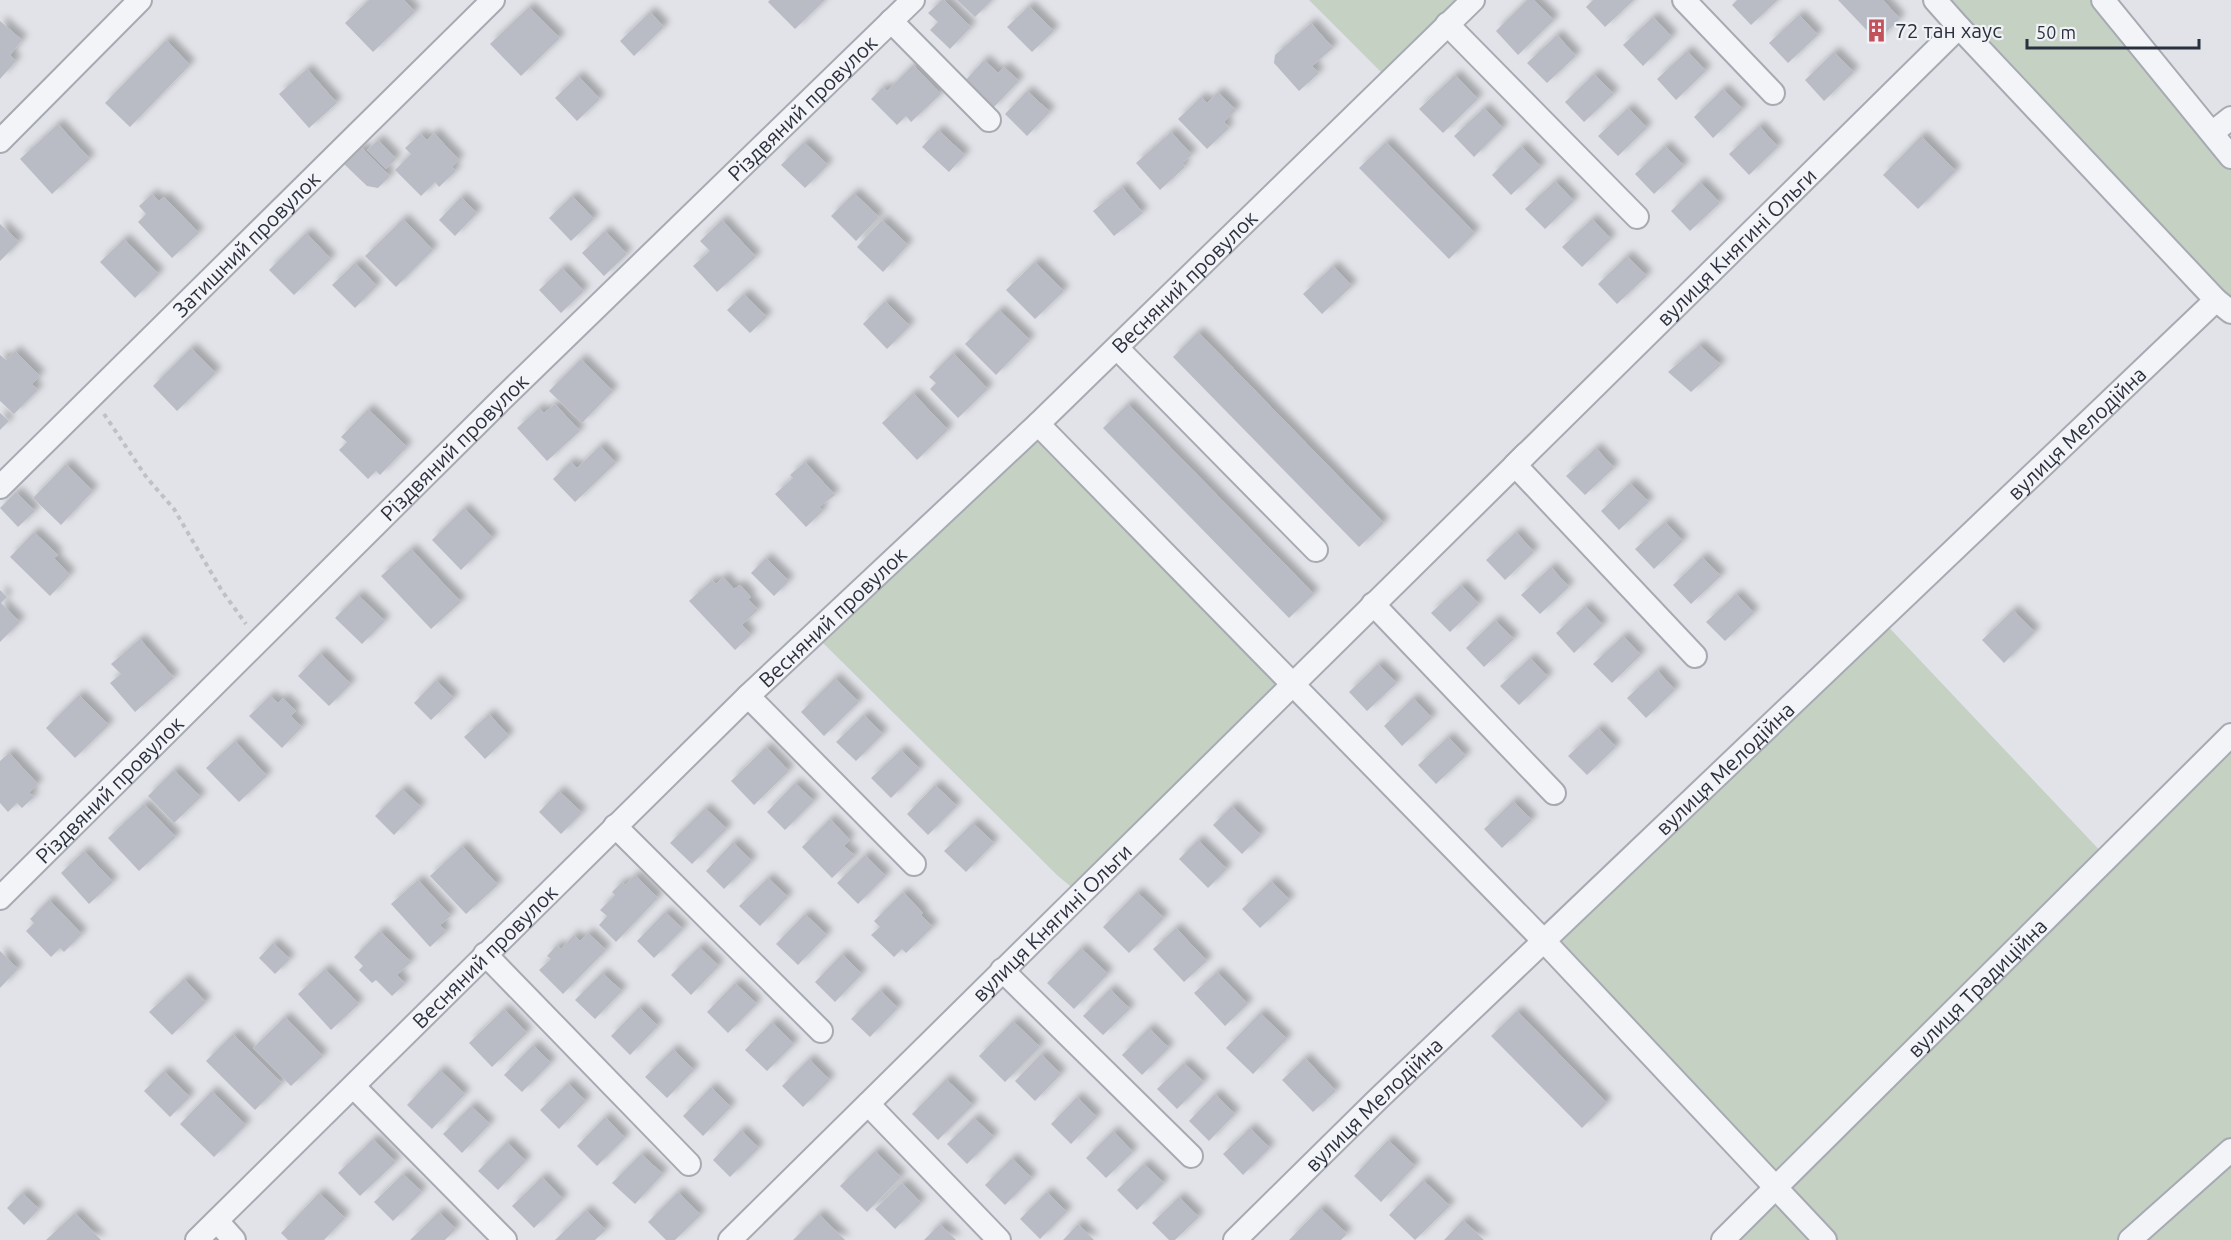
<svg xmlns="http://www.w3.org/2000/svg" width="2231" height="1240" font-family="Ubuntu,sans-serif">
  <style>
    .green { fill: #c5d1c3 }
    .building { fill: #b9bcc5; filter: url(#shadow) }
    .lines { fill: none; stroke-linecap: round; stroke-linejoin: round }
    .minor-casing { stroke: #a7aab2; stroke-width: 26 }
    .path { stroke: #bfc1c7; stroke-width: 4; stroke-dasharray: 4.5 4.5; stroke-linecap: butt }
    .minor { stroke: #f3f4f7; stroke-width: 22 }
    .labels { text-anchor: middle; dominant-baseline: central; stroke-width: 4.5; stroke-linejoin: round; paint-order: stroke }
    .poi-label { font-size: 21px; fill: #2b303e; stroke: #f0f2f6; text-anchor: start }
    .street-label { font-size: 21px; fill: #2b303e; stroke: #f0f2f6 }
  </style>
  <defs>
    <filter id="shadow"><feDropShadow dx="5.5" dy="-5.5" stdDeviation="3" flood-color="#0004"/></filter>
  </defs>
  <rect width="100%" height="100%" fill="#e1e3e8"/>
  <g class="green">
    <path d="M1309 0H1473L1390 81Z"/>
    <path d="M1935 0H2103L2231 157V312Z"/>
    <path d="M1038 424 1292 683 1080 894 1058 876 814 634Z"/>
    <path d="M1881 619 2107 858 2231 735V1240H1723L1776 1188 1544 941Z"/>
  </g>
  <g class="building">
    <path d="M369 0H404L415 12 373 52 345 23Z"/>
    <path d="M770 0H825L795 29 768 2Z"/>
    <path d="M942 0H944L971 27 950 49 930 30 938 22 928 13Z"/>
    <path d="M957 0H992L975 17Z"/>
    <path d="M1527 0H1534L1554 20 1518 55 1496 31Z"/>
    <path d="M1593 0H1634L1605 27 1586 7Z"/>
    <path d="M1737 0H1778L1751 25 1732 5Z"/>
    <path d="M1838 0H1883L1900 19 1877 41Z"/>
    <path d="M1029 6 1054 31 1032 52 1007 27Z"/>
    <path d="M529 7 560 38 521 76 490 44Z"/>
    <path d="M650 12 664 27 634 56 620 41Z"/>
    <path d="M1799 15 1818 35 1788 63 1769 43Z"/>
    <path d="M1653 17 1672 37 1643 66 1623 45Z"/>
    <path d="M0 21 22 40 10 55 16 61 0 79Z"/>
    <path d="M1311 23 1333 48 1312 66 1319 73 1299 91 1274 63 1275 55Z"/>
    <path d="M1557 35 1576 56 1547 83 1527 63Z"/>
    <path d="M166 40 190 65 130 127 105 103Z"/>
    <path d="M1687 51 1706 71 1676 100 1657 79Z"/>
    <path d="M1834 52 1854 72 1824 101 1805 80Z"/>
    <path d="M984 60 998 73 1004 67 1019 81 992 109 964 82Z"/>
    <path d="M913 65 941 94 911 122 906 116 897 125 871 99 883 87 887 91Z"/>
    <path d="M307 69 337 103 309 128 279 94Z"/>
    <path d="M1594 74 1614 94 1584 122 1565 102Z"/>
    <path d="M1455 75 1478 99 1443 133 1419 109Z"/>
    <path d="M578 76 600 99 577 121 555 98Z"/>
    <path d="M1723 89 1743 109 1713 138 1694 117Z"/>
    <path d="M1027 91 1050 112 1027 136 1005 114Z"/>
    <path d="M1218 92 1236 110 1224 122 1229 128 1207 149 1178 119 1201 97 1207 103Z"/>
    <path d="M1484 108 1503 128 1474 157 1454 136Z"/>
    <path d="M1628 108 1647 128 1618 156 1598 136Z"/>
    <path d="M58 124 90 159 52 194 20 159Z"/>
    <path d="M1759 126 1778 147 1749 175 1729 154Z"/>
    <path d="M938 130 965 155 949 172 922 147Z"/>
    <path d="M1171 132 1192 155 1182 163 1185 167 1160 190 1136 163Z"/>
    <path d="M434 133 459 160 452 167 456 171 439 187 435 182 421 196 395 170 411 154 405 148 420 134 427 140Z"/>
    <path d="M1921 136 1956 171 1918 209 1883 175Z"/>
    <path d="M378 140 396 159 386 169 367 150Z"/>
    <path d="M804 142 828 165 805 188 781 165Z"/>
    <path d="M1386 142 1475 233 1449 259 1359 168Z"/>
    <path d="M1521 146 1541 167 1511 195 1492 175Z"/>
    <path d="M1665 146 1684 166 1654 194 1635 174Z"/>
    <path d="M361 147 390 176 378 188 367 186 344 164Z"/>
    <path d="M1555 181 1574 201 1545 229 1525 209Z"/>
    <path d="M1700 182 1720 203 1690 231 1671 211Z"/>
    <path d="M1122 187 1143 213 1114 236 1093 211Z"/>
    <path d="M854 193 879 217 856 241 831 216Z"/>
    <path d="M152 194 159 201 164 197 199 233 172 258 138 222 146 214 139 206Z"/>
    <path d="M572 196 594 219 571 241 549 218Z"/>
    <path d="M461 197 477 213 455 236 439 220Z"/>
    <path d="M403 219 433 250 396 287 365 256Z"/>
    <path d="M1592 219 1611 239 1582 267 1562 247Z"/>
    <path d="M722 220 756 257 717 292 693 266 710 251 700 241Z"/>
    <path d="M882 220 908 245 883 272 857 247Z"/>
    <path d="M0 224 19 242 0 261Z"/>
    <path d="M605 231 627 254 604 276 582 253Z"/>
    <path d="M306 233 331 259 294 295 269 270Z"/>
    <path d="M124 239 159 274 135 298 100 262Z"/>
    <path d="M1627 256 1647 276 1617 304 1598 284Z"/>
    <path d="M1035 262 1064 291 1035 319 1006 290Z"/>
    <path d="M355 263 377 286 355 308 332 285Z"/>
    <path d="M1333 266 1352 286 1322 314 1303 294Z"/>
    <path d="M562 268 584 291 561 313 539 290Z"/>
    <path d="M744 294 767 317 750 333 727 310Z"/>
    <path d="M885 301 910 326 887 349 863 324Z"/>
    <path d="M999 310 1030 340 996 375 965 344Z"/>
    <path d="M1198 332 1384 523 1359 547 1173 357Z"/>
    <path d="M1699 345 1721 365 1691 392 1668 372Z"/>
    <path d="M191 348 216 373 177 411 153 386Z"/>
    <path d="M15 351 40 376 32 384 38 390 14 414 0 401V355L6 360Z"/>
    <path d="M953 353 988 389 958 418 930 389 936 383 929 377Z"/>
    <path d="M581 359 613 391 582 423 549 391Z"/>
    <path d="M913 393 948 430 917 460 882 423Z"/>
    <path d="M555 404 580 431 547 461 517 428 539 408 544 413Z"/>
    <path d="M1128 404 1314 594 1289 618 1103 428Z"/>
    <path d="M368 409 407 447 380 475 376 471 368 479 339 450 347 442 341 437Z"/>
    <path d="M0 413 9 421 0 430Z"/>
    <path d="M600 446 616 463 575 502 553 479 570 462 577 468Z"/>
    <path d="M1596 448 1614 468 1585 495 1566 476Z"/>
    <path d="M805 462 835 495 819 507 823 511 806 527 775 494 793 478 790 475Z"/>
    <path d="M66 464 93 491 61 525 33 498Z"/>
    <path d="M1630 483 1649 502 1619 530 1601 511Z"/>
    <path d="M16 492 35 511 18 527 0 508Z"/>
    <path d="M464 508 493 538 461 570 432 540Z"/>
    <path d="M1665 522 1683 541 1654 569 1635 549Z"/>
    <path d="M34 532 58 555 54 558 70 575 50 596 10 557Z"/>
    <path d="M1516 532 1534 552 1505 580 1486 560Z"/>
    <path d="M411 549 461 602 431 629 381 576Z"/>
    <path d="M1702 557 1721 576 1691 604 1673 585Z"/>
    <path d="M766 558 789 581 774 596 751 573Z"/>
    <path d="M1551 567 1569 587 1540 614 1521 595Z"/>
    <path d="M723 577 734 589 740 585 751 597 748 599 758 610 742 625 751 635 735 650 689 601 712 580 716 584Z"/>
    <path d="M1461 585 1479 604 1450 632 1431 613Z"/>
    <path d="M0 590 7 597 1 603 20 622 0 642Z"/>
    <path d="M1736 594 1754 613 1725 641 1706 622Z"/>
    <path d="M358 595 385 621 362 644 335 618Z"/>
    <path d="M1585 606 1603 625 1574 653 1556 633Z"/>
    <path d="M2013 610 2035 632 2004 663 1982 640Z"/>
    <path d="M1495 620 1514 639 1484 667 1466 648Z"/>
    <path d="M1623 636 1641 655 1612 683 1593 664Z"/>
    <path d="M140 639 174 678 135 712 110 683 121 674 111 664Z"/>
    <path d="M320 653 351 684 329 706 298 676Z"/>
    <path d="M1530 658 1548 677 1519 705 1500 686Z"/>
    <path d="M1378 664 1397 683 1367 711 1349 692Z"/>
    <path d="M1657 670 1675 690 1646 718 1627 698Z"/>
    <path d="M835 678 859 702 824 736 801 712Z"/>
    <path d="M436 680 454 698 431 720 414 703Z"/>
    <path d="M79 695 109 725 75 758 46 728Z"/>
    <path d="M270 696 278 703 283 698 296 711 291 716 302 727 282 748 249 716Z"/>
    <path d="M1413 698 1432 718 1402 746 1384 726Z"/>
    <path d="M489 714 509 736 485 759 464 737Z"/>
    <path d="M864 715 883 734 856 761 836 742Z"/>
    <path d="M1598 728 1616 747 1587 775 1568 756Z"/>
    <path d="M1448 737 1466 756 1436 784 1418 765Z"/>
    <path d="M235 741 267 776 239 802 206 768Z"/>
    <path d="M766 747 789 771 754 805 731 781Z"/>
    <path d="M901 750 920 769 891 798 871 778Z"/>
    <path d="M9 753 38 784 29 793 34 797 22 808 17 803 8 812 0 803V761Z"/>
    <path d="M174 770 201 797 174 823 148 796Z"/>
    <path d="M795 783 814 801 785 830 767 812Z"/>
    <path d="M935 785 957 806 928 835 907 814Z"/>
    <path d="M402 789 421 807 394 835 375 816Z"/>
    <path d="M559 791 582 813 561 834 539 812Z"/>
    <path d="M1513 801 1532 820 1502 848 1484 829Z"/>
    <path d="M144 804 176 837 139 871 108 838Z"/>
    <path d="M1232 806 1261 835 1242 854 1213 825Z"/>
    <path d="M705 808 727 829 692 864 670 843Z"/>
    <path d="M830 819 850 840 844 846 855 856 832 878 802 847Z"/>
    <path d="M973 823 994 843 966 872 944 851Z"/>
    <path d="M1198 840 1227 869 1208 888 1179 859Z"/>
    <path d="M733 842 752 861 724 889 706 871Z"/>
    <path d="M462 846 498 885 466 914 430 876Z"/>
    <path d="M84 851 113 882 89 904 61 873Z"/>
    <path d="M865 855 886 876 858 904 837 883Z"/>
    <path d="M635 875 658 898 616 942 599 925 607 916 600 910 615 895 612 892 622 882 625 885Z"/>
    <path d="M768 878 788 897 760 926 739 906Z"/>
    <path d="M418 880 451 916 440 925 446 932 430 947 391 904Z"/>
    <path d="M1271 881 1290 900 1260 928 1242 909Z"/>
    <path d="M903 892 923 913 921 915 933 927 906 953 902 949 894 957 871 935 880 927 874 921Z"/>
    <path d="M1137 892 1164 918 1129 953 1103 927Z"/>
    <path d="M49 900 82 934 64 952 60 948 51 957 26 931 34 923 30 919Z"/>
    <path d="M665 912 683 929 654 958 637 941Z"/>
    <path d="M805 914 827 935 798 965 776 944Z"/>
    <path d="M1176 928 1207 961 1184 982 1153 949Z"/>
    <path d="M380 931 411 962 397 975 405 984 392 996 376 980 372 983 359 970 363 966 354 957Z"/>
    <path d="M588 933 606 950 563 994 539 970 551 959 547 956 557 945 561 949 574 935 580 941Z"/>
    <path d="M273 943 290 959 275 974 259 958Z"/>
    <path d="M699 947 719 966 691 995 671 975Z"/>
    <path d="M1081 948 1108 974 1074 1009 1047 983Z"/>
    <path d="M0 951 18 969 0 988Z"/>
    <path d="M842 954 862 974 835 1002 815 982Z"/>
    <path d="M325 969 359 1004 331 1030 298 994Z"/>
    <path d="M1217 972 1248 1004 1225 1026 1194 993Z"/>
    <path d="M602 973 622 991 595 1019 575 1000Z"/>
    <path d="M184 979 206 1002 172 1035 149 1012Z"/>
    <path d="M735 983 757 1004 728 1033 707 1012Z"/>
    <path d="M1110 989 1130 1009 1103 1035 1083 1016Z"/>
    <path d="M880 990 898 1008 870 1037 851 1019Z"/>
    <path d="M639 1007 658 1026 630 1055 611 1036Z"/>
    <path d="M504 1009 527 1033 492 1067 469 1043Z"/>
    <path d="M1517 1011 1607 1103 1582 1128 1491 1036Z"/>
    <path d="M1260 1013 1287 1039 1253 1074 1226 1048Z"/>
    <path d="M285 1017 323 1056 291 1086 253 1048Z"/>
    <path d="M1013 1021 1040 1047 1005 1082 979 1056Z"/>
    <path d="M772 1022 794 1044 767 1071 745 1050Z"/>
    <path d="M1149 1028 1169 1048 1142 1075 1122 1055Z"/>
    <path d="M233 1034 282 1083 255 1110 206 1061Z"/>
    <path d="M533 1045 551 1063 522 1092 504 1075Z"/>
    <path d="M673 1049 694 1070 667 1098 645 1077Z"/>
    <path d="M1041 1054 1061 1074 1035 1101 1015 1081Z"/>
    <path d="M1305 1058 1336 1091 1313 1112 1282 1080Z"/>
    <path d="M809 1059 830 1080 803 1107 782 1086Z"/>
    <path d="M1184 1063 1204 1082 1177 1109 1157 1089Z"/>
    <path d="M440 1070 465 1094 432 1129 407 1105Z"/>
    <path d="M164 1071 190 1097 170 1117 144 1091Z"/>
    <path d="M946 1079 973 1105 938 1140 912 1114Z"/>
    <path d="M568 1083 586 1101 559 1129 540 1110Z"/>
    <path d="M711 1087 731 1107 703 1136 683 1116Z"/>
    <path d="M212 1091 246 1125 214 1157 180 1124Z"/>
    <path d="M1215 1094 1235 1114 1209 1141 1189 1121Z"/>
    <path d="M1077 1097 1097 1117 1071 1144 1051 1124Z"/>
    <path d="M471 1106 490 1124 462 1153 443 1134Z"/>
    <path d="M605 1117 625 1138 597 1166 577 1146Z"/>
    <path d="M974 1118 994 1137 967 1164 947 1144Z"/>
    <path d="M1250 1128 1270 1148 1243 1175 1223 1154Z"/>
    <path d="M741 1130 759 1148 730 1177 713 1160Z"/>
    <path d="M1113 1131 1133 1152 1106 1178 1086 1158Z"/>
    <path d="M373 1139 396 1162 360 1196 338 1173Z"/>
    <path d="M1388 1140 1415 1166 1381 1202 1354 1176Z"/>
    <path d="M507 1142 526 1161 498 1190 478 1171Z"/>
    <path d="M875 1151 901 1177 867 1212 840 1186Z"/>
    <path d="M641 1154 663 1174 635 1204 612 1183Z"/>
    <path d="M1012 1158 1032 1178 1005 1205 985 1185Z"/>
    <path d="M1144 1164 1164 1183 1137 1210 1117 1190Z"/>
    <path d="M403 1174 422 1192 393 1221 374 1202Z"/>
    <path d="M542 1177 563 1199 534 1228 512 1206Z"/>
    <path d="M1423 1180 1450 1206 1415 1240 1389 1215Z"/>
    <path d="M902 1183 921 1203 895 1229 875 1209Z"/>
    <path d="M678 1192 701 1215 675 1240H666L648 1222Z"/>
    <path d="M1047 1192 1067 1212 1040 1239 1020 1219Z"/>
    <path d="M22 1193 39 1209 24 1225 7 1208Z"/>
    <path d="M319 1193 345 1218 324 1240H288L281 1233Z"/>
    <path d="M1179 1197 1199 1217 1175 1240H1169L1152 1223Z"/>
    <path d="M1320 1208 1347 1234 1341 1240H1289Z"/>
    <path d="M586 1210 606 1230 595 1240H555Z"/>
    <path d="M439 1212 456 1229 445 1240H410Z"/>
    <path d="M75 1213 101 1240H46Z"/>
    <path d="M819 1214 845 1240H793Z"/>
    <path d="M1463 1220 1484 1240H1444Z"/>
    <path d="M940 1224 956 1240H924Z"/>
    <path d="M1078 1224 1094 1240H1063Z"/>
  </g>
  <g class="lines">
    <defs>
      <g id="minor">
        <path d="M1684 0 1773 93"/>
        <path d="M1935 0 1959 27 2216 300 2231 312"/>
        <path d="M2103 0 2231 157"/>
        <path d="M891 21 989 120"/>
        <path d="M1447 24 1637 217"/>
        <path d="M2212 133 2231 118"/>
        <path d="M0 141 140 0"/>
        <path d="M1117 348 1316 550"/>
        <path d="M1038 424 1544 941 1825 1240"/>
        <path d="M1526 454 1515 465 1695 656"/>
        <path id="s1" d="M0 487 493 0"/>
        <path d="M1373 604 1554 793"/>
        <path d="M748 696 914 864"/>
        <path d="M615 826 821 1031"/>
        <path id="s2" d="M0 898 502 399 913 0"/>
        <path d="M485 954 689 1164"/>
        <path d="M1002 970 1191 1156"/>
        <path d="M354 1087 505 1240"/>
        <path d="M868 1104 999 1240"/>
        <path d="M217 1221 234 1240"/>
        <path id="s3" d="M197 1240 748 696 1038 424 1473 0"/>
        <path id="s4" d="M730 1240 1959 27"/>
        <path id="s5" d="M1235 1240 1377 1100 2216 300"/>
        <path id="s6" d="M1723 1240 2231 735"/>
        <path d="M2130 1240 2231 1150"/>
      </g>
    </defs>
    <use href="#minor" class="minor-casing"/>
    <path class="path" d="M104 414 147 478 174 509 222 591 246 624"/>
    <use href="#minor" class="minor"/>
  </g>
  <defs>
    <symbol id="building-bare" viewBox="-9 -9 18 18"><path d="M-4-6H4V6H1V3H-1V6H-4ZM-2.5-4.3h1.7v1.8h-1.7ZM.8-4.3h1.7v1.8H.8ZM-2.5-1h1.7V.8h-1.7ZM.8-1h1.7V.8H.8Z" fill="#c25159" stroke="#f0f2f6" stroke-width="2.5" paint-order="stroke"/></symbol>
  </defs>
  <g fill-rule="evenodd">
    <use href="#building-bare" x="1860" y="14" width="33" height="33"/>
  </g>
  <g class="labels">
    <g class="poi-label">
      <text x="1895" y="30">72 тан хаус</text>
    </g>
    <g class="street-label">
      <text stroke="none"><textPath href="#s2" startOffset="1126">Різдвяний провулок</textPath></text>
      <text stroke="none"><textPath href="#s1" startOffset="346">Затишний провулок</textPath></text>
      <text stroke="none"><textPath href="#s4" startOffset="1414">вулиця Княгині Ольги</textPath></text>
      <text stroke="none"><textPath href="#s3" startOffset="1376">Весняний провулок</textPath></text>
      <text stroke="none"><textPath href="#s5" startOffset="1166">вулиця Мелодійна</textPath></text>
      <text stroke="none"><textPath href="#s2" startOffset="640">Різдвяний провулок</textPath></text>
      <text stroke="none"><textPath href="#s3" startOffset="890">Весняний провулок</textPath></text>
      <text stroke="none"><textPath href="#s5" startOffset="680">вулиця Мелодійна</textPath></text>
      <text stroke="none"><textPath href="#s2" startOffset="154">Різдвяний провулок</textPath></text>
      <text stroke="none"><textPath href="#s4" startOffset="452">вулиця Княгині Ольги</textPath></text>
      <text stroke="none"><textPath href="#s3" startOffset="404">Весняний провулок</textPath></text>
      <text stroke="none"><textPath href="#s6" startOffset="358">вулиця Традиційна</textPath></text>
      <text stroke="none"><textPath href="#s5" startOffset="194">вулиця Мелодійна</textPath></text>
    </g>
  </g>
  <path d="M2027 39v9h172v-9" fill="none" stroke="#2b303e" stroke-width="3"/>
  <text x="2036" y="39" font-size="18" fill="#2b303e" stroke="#f0f2f6" stroke-width="4.5" paint-order="stroke">50 m</text>
</svg>
